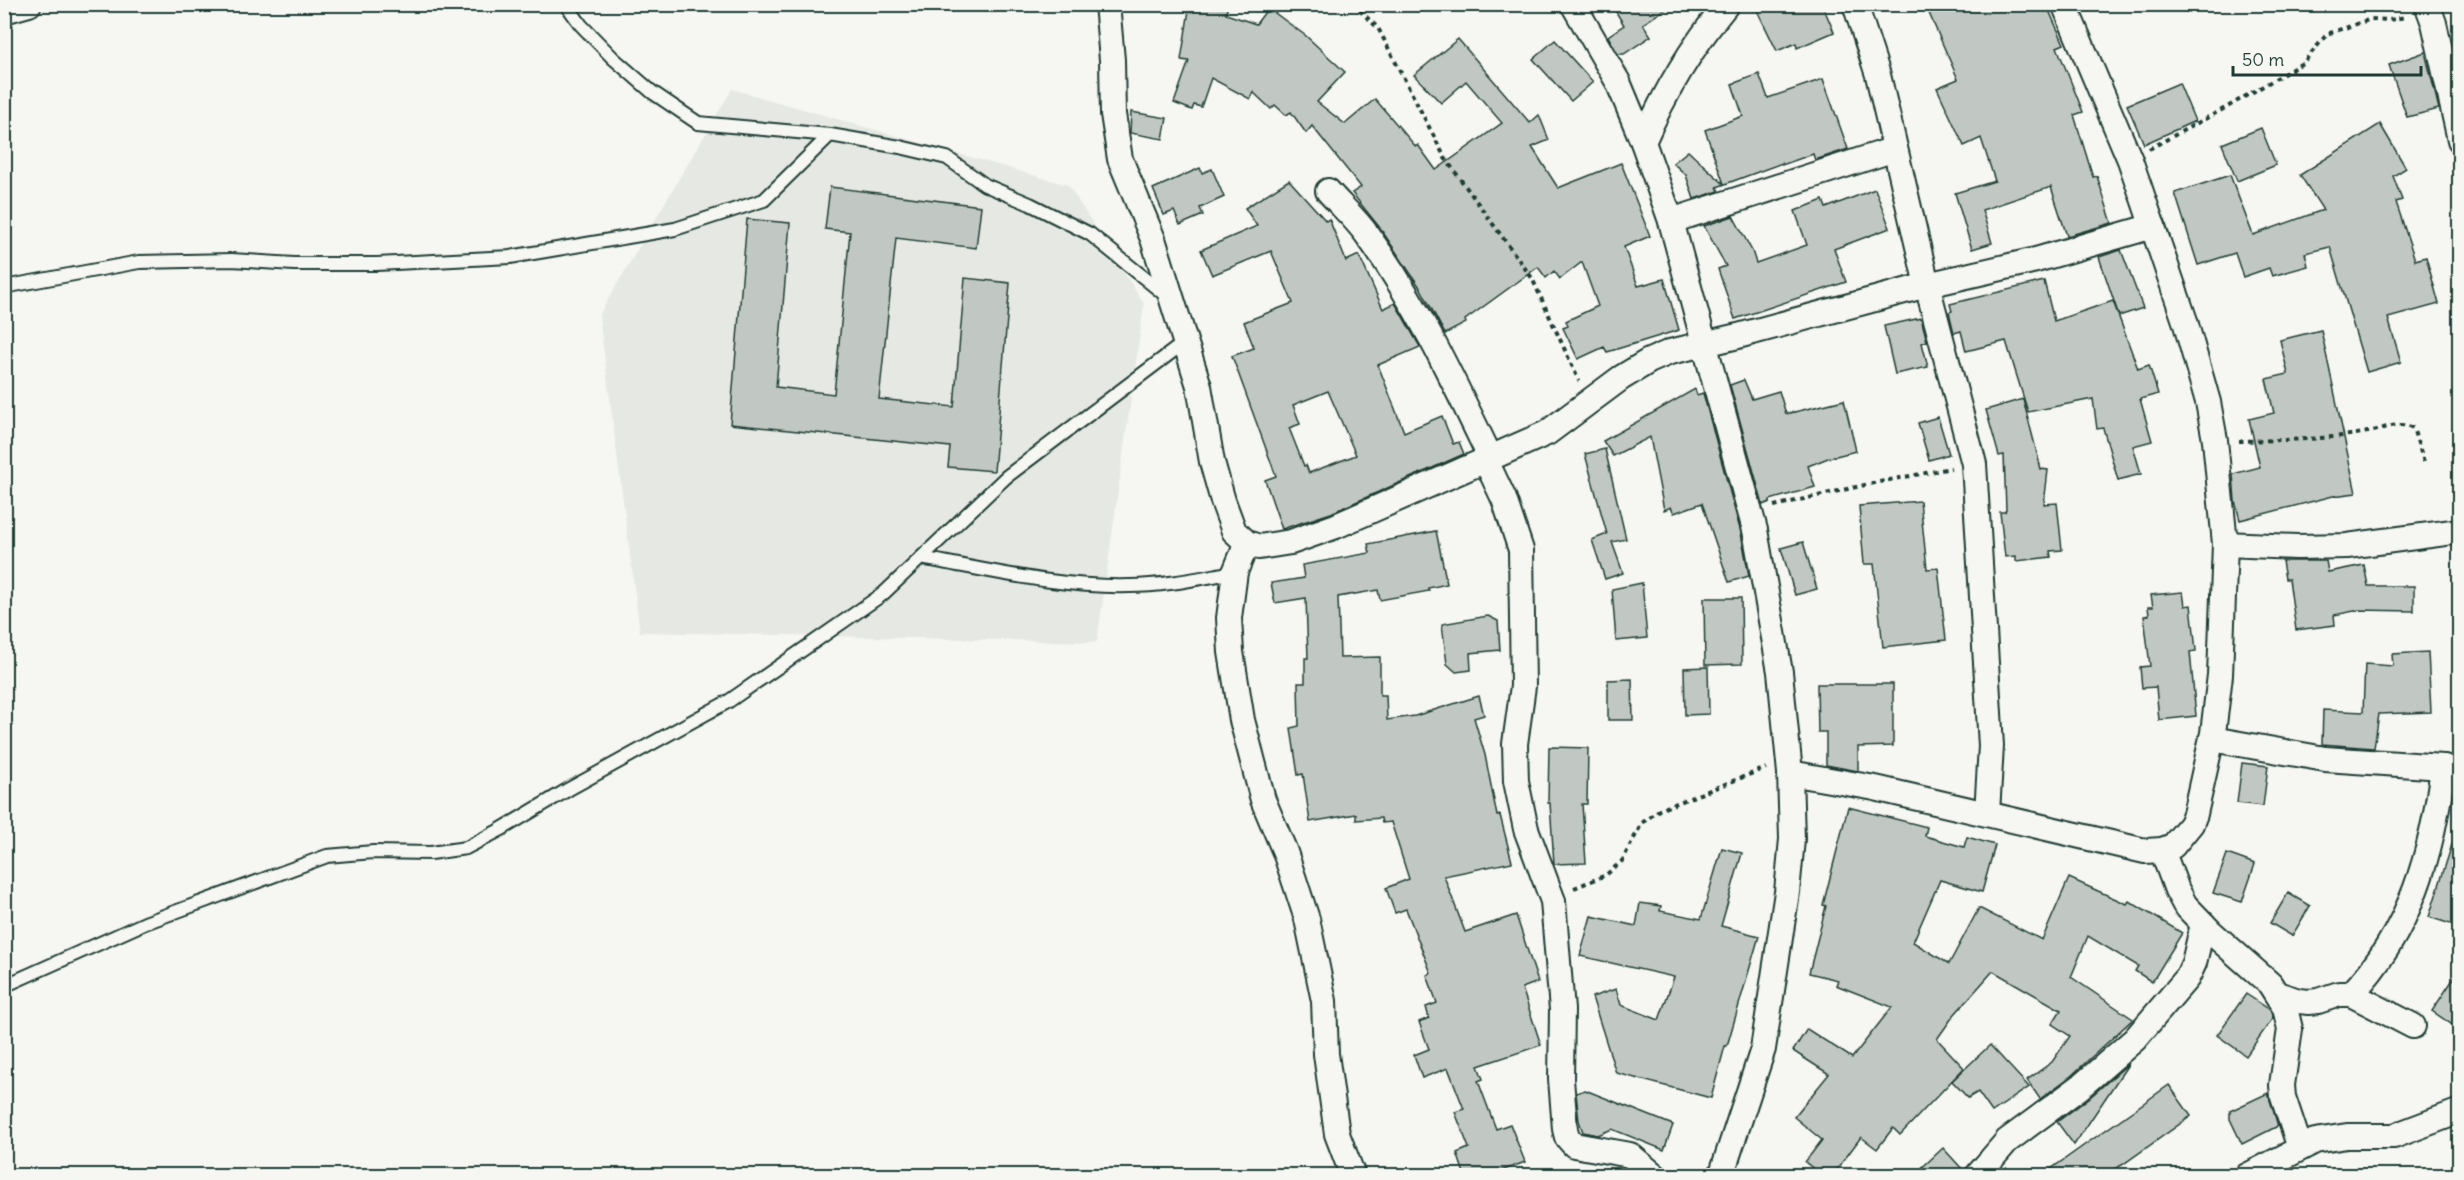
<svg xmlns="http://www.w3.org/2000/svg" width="2464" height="1180" font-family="Delius,sans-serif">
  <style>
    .built { fill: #e6e8e4 }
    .building { fill: #c1c8c3; stroke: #1f3d34; stroke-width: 1.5; fill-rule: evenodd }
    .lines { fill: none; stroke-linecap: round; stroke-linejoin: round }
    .lane-casing { stroke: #1f3d34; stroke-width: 16 }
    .street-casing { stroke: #1f3d34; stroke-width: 28 }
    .path { stroke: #1f3d34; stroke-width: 4; stroke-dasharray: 4.5 4.5; stroke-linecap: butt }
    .lane { stroke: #f6f6f2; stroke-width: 12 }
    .street { stroke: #f6f6f2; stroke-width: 24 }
  </style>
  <rect width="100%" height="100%" fill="#f6f6f2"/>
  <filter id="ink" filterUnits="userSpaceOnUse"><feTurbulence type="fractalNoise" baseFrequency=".0167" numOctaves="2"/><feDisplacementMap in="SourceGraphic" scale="12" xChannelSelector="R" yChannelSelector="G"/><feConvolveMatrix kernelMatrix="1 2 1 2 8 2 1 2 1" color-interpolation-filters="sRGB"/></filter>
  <g filter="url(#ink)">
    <path class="built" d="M732 89 1068 185 1144 304 1097 642 640 632 599 315Z"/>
    <g class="building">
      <path d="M1190 4H1228L1226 14 1256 24 1268 8 1306 36 1345 72 1317 102 1345 124 1375 99 1416 147 1418 145 1436 170 1502 123 1466 81 1441 103 1414 75 1458 39 1530 123 1539 115 1549 140 1532 147 1558 188 1621 163 1650 236 1624 247 1638 286 1664 279 1679 330 1607 352 1604 347 1578 359 1563 328 1568 326 1566 321 1598 306 1582 262 1560 279 1554 271 1546 278 1538 267 1465 320 1466 323 1445 334 1421 289 1380 228 1352 193 1361 187 1312 126 1306 133 1291 112 1286 115 1275 105 1271 109 1253 92 1250 99 1211 78 1201 107 1194 105 1192 110 1174 103 1189 61 1181 60Z"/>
      <path d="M1611 4H1673L1643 24 1651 36 1624 54H1618L1608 36 1624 25Z"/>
      <path d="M1754 4H1822L1834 32 1797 48 1796 43 1777 51Z"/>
      <path d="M1925 4H2046L2064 44 2057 47 2083 112 2074 115 2093 177 2097 176 2112 223 2067 236 2051 187 1982 210 1992 243 1972 249 1955 193 1995 181 1981 138 1964 146 1937 88 1958 79Z"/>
      <path d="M1555 40 1593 82 1571 101 1533 59Z"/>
      <path d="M2425 52 2439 109 2407 117 2389 65Z"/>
      <path d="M1759 74 1768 98 1823 79 1848 149 1815 160 1813 154 1782 165V163L1717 187 1719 191 1694 199 1686 175 1673 163 1688 151 1724 184 1705 130 1743 116 1732 84Z"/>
      <path d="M2179 83 2195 121 2144 144 2127 105Z"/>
      <path d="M1131 112 1167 118 1163 139 1130 133Z"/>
      <path d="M2380 124 2406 168 2393 176 2402 200 2396 202 2415 260 2426 257 2439 304 2388 318 2401 362 2367 372 2330 247 2305 253 2308 266 2272 276 2269 268 2243 277 2235 253 2198 265 2175 193 2230 175 2253 235 2323 210 2300 175Z"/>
      <path d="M2261 128 2276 165 2237 181 2222 144Z"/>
      <path d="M1200 168 1202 173 1212 169 1224 197 1200 208 1203 215 1180 225 1174 211 1164 215 1153 189Z"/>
      <path d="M1289 180 1326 221 1329 219 1346 261 1359 255 1383 309 1395 303 1420 347 1378 365 1404 432 1442 416 1453 444 1459 442 1464 454 1331 513 1282 529 1265 480 1276 476 1232 356 1254 348 1244 322 1293 303 1271 251 1212 275 1201 250 1257 226 1245 208ZM1328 391 1356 455 1309 473 1306 465 1304 466 1289 428 1300 424 1293 405Z"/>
      <path d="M830 187 981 206 976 248 896 238 879 399 954 407 965 278 1010 283 994 471 948 467 950 447 730 424 747 219 790 223 776 387 834 394 850 232 825 229Z"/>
      <path d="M1875 189 1890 228 1834 249 1846 282 1735 319 1718 269 1726 266 1704 226 1733 216 1752 251 1756 263 1807 245 1795 211 1823 200 1826 208Z"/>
      <path d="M2121 250 2143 308 2119 316 2099 257Z"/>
      <path d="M2044 281 2054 321 2113 301 2138 369 2149 365 2158 394 2140 399 2152 441 2133 446 2141 474 2118 480 2103 428 2097 429 2093 399 2028 412 2006 341 1966 351 1961 331 1954 333 1949 312 1952 311 1950 304Z"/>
      <path d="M1921 318 1927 341 1922 343 1928 367 1895 374 1884 326Z"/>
      <path d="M2321 330 2356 493 2333 496 2240 520 2235 501 2233 474 2260 467 2249 419 2274 413 2266 379 2288 374 2280 340Z"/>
      <path d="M1744 380 1752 399 1779 391 1786 414 1844 400 1856 451 1828 458 1808 466 1815 487 1770 500V502L1763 505 1730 385Z"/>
      <path d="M1695 389 1697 395 1703 393 1741 533 1749 576 1729 582 1702 503 1674 513 1671 507 1664 510 1650 437 1613 456 1603 441Z"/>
      <path d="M2023 399 2041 469 2048 470 2044 504 2057 503 2062 550 2050 551 2051 557 2016 561V556L2005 557 2000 512H2005L2006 509 2004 455 1999 456 1986 410Z"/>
      <path d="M1938 417 1949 454 1929 460 1918 423Z"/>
      <path d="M1605 449 1626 539 1612 542 1623 573 1605 579 1592 540 1607 534 1585 454Z"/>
      <path d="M1920 501 1927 569 1938 568 1946 640 1883 647 1874 564H1864L1859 506Z"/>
      <path d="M1436 531 1447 584 1428 588 1429 591 1380 600 1378 590 1338 597 1340 658 1380 657V695H1386L1387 720 1415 716 1479 696 1484 715 1474 718 1485 755 1497 816 1500 815 1512 862 1444 876 1465 932 1516 915 1538 982 1522 988 1541 1045 1478 1066 1483 1079 1478 1081 1496 1129 1510 1124 1525 1162 1488 1176H1465L1457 1153 1469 1148 1455 1112 1464 1109 1448 1068 1422 1078 1414 1055 1429 1049 1419 1022 1429 1018 1426 1007 1437 1003 1427 975 1431 973 1406 909 1395 913 1386 888 1409 879 1391 822 1382 823 1381 818 1356 820V814L1310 822 1303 774 1298 775 1291 728 1299 726 1298 683H1305V658H1308L1306 598 1275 603 1271 583 1304 578 1302 565 1370 553 1368 544Z"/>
      <path d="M1803 542 1817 589 1795 595 1781 548Z"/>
      <path d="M2282 561H2326L2328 572 2364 565 2368 586H2414V611L2359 610 2334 615 2335 625 2296 630 2289 579H2285Z"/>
      <path d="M1642 583 1647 638 1616 641 1612 589Z"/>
      <path d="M2183 592 2185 606 2191 605 2196 651 2190 652 2196 716 2159 720 2156 687 2142 688 2140 667 2150 666 2144 616 2149 615 2148 607H2153L2151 595Z"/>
      <path d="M1704 598H1741L1742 664 1705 665Z"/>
      <path d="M1488 616 1498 621 1500 650 1470 653 1471 670 1456 672 1447 664 1442 624Z"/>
      <path d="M2428 652 2431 712 2379 714 2374 748 2322 744 2323 710 2363 712 2365 664 2393 666 2392 654Z"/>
      <path d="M1708 667 1709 714 1685 715 1684 668Z"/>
      <path d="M1632 679 1633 720H1608V680Z"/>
      <path d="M1817 684H1893V746L1858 747V771L1826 765V732H1818Z"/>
      <path d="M1549 747 1588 748 1587 804H1582L1586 863 1554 864 1550 803H1548Z"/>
      <path d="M2242 763 2268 766 2263 806 2237 803Z"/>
      <path d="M1848 807 1927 827 1925 836 1964 847 1967 837 1995 845 1982 892 1940 880 1913 942 1949 964 1979 908 2042 940 2069 878 2127 904 2129 901 2182 933 2152 982 2135 971 2138 966 2088 936 2071 977 2133 1019 2071 1076 2040 1099 2027 1080 2052 1062 2070 1036 2052 1024 2061 1010 1993 971 1954 1015 1937 1039 1964 1068 1900 1135 1893 1128 1877 1149 1861 1137 1832 1176H1823L1805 1162 1822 1140 1794 1117 1829 1074 1793 1051 1807 1029 1852 1058 1892 1007 1836 985 1838 980 1809 973 1826 906 1823 905Z"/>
      <path d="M2455 835 2460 836V927L2429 917Z"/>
      <path d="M1722 848 1742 853 1721 926 1759 936 1727 1046H1725L1711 1098 1616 1073 1592 997 1616 989 1621 1005 1659 1020 1674 977 1580 956 1591 916 1636 926 1640 903 1661 906 1660 911 1701 919Z"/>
      <path d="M2227 854 2255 864 2242 902 2213 893Z"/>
      <path d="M2288 893 2310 906 2292 936 2270 923Z"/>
      <path d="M2460 969V1030L2432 1011Z"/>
      <path d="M2246 994 2270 1010 2273 1018 2246 1056 2217 1035Z"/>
      <path d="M1990 1045 2029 1087 1992 1112 1978 1092 1968 1098 1952 1081Z"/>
      <path d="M2129 1063 2074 1145 2057 1122 2089 1098Z"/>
      <path d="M2169 1085 2191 1116 2122 1165 2100 1176H2041Z"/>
      <path d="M1585 1090 1673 1125 1664 1150 1612 1129 1598 1135 1583 1132 1579 1121 1576 1093Z"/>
      <path d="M2268 1093 2278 1126 2242 1144 2230 1119V1111Z"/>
      <path d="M1943 1148 1964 1171 1963 1176H1913Z"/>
    </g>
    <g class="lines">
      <defs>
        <g id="lane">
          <path d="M566 4 581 25 613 58 652 92 698 123 830 135"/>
          <path d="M4 287 139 262 232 260 294 264H377L510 257 675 229 764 200 830 135 900 147 947 158 985 185 1030 204 1090 234 1168 297"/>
          <path d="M921 558C989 570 1060 588 1130 586 1165 586 1200 578 1235 572"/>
          <path d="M4 986 145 923 327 856 373 852 431 853 466 848 500 830 569 789 729 701 883 594 1006 477 1185 342"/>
        </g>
        <g id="street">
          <path d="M1107 4 1112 60 1113 114 1120 159 1153 239 1199 386 1212 462 1223 501 1234 531 1247 543 1259 547 1291 542 1336 526 1547 433 1621 378 1649 361 1670 352 1738 336 1927 285 2036 260 2153 226"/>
          <path d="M1573 4 1618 82 1643 142 1671 221 1755 530 1780 672 1790 773 1792 839 1787 892 1763 1049 1721 1176"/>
          <path d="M1855 4 1878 75 1927 285 1974 464 1991 746 1987 813"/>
          <path d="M2427 4 2434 23 2460 140"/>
          <path d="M4 11 29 4"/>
          <path d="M1643 142C1666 90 1691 48 1727 4"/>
          <path d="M1328 191C1341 206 1357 220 1368 236 1418 305 1454 382 1491 459"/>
          <path d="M1671 221 1895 149"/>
          <path d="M1486 461 1504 499 1521 550 1523 686 1515 744 1516 781 1526 829 1553 901 1562 1010 1561 1079 1565 1129 1567 1137 1574 1145 1630 1155 1655 1176"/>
          <path d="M1247 543 1235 572 1229 618 1231 652 1242 720 1263 800 1285 852 1307 919 1324 1001 1326 1054 1337 1134 1353 1176"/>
          <path d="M2225 544 2297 547 2347 546 2460 531"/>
          <path d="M2212 739 2325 759 2443 767 2460 771"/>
          <path d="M1790 773 1875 788 2145 851 2162 850 2173 846 2191 824 2195 814 2213 733 2220 675 2225 544 2215 440 2208 402 2185 321 2130 160 2064 4"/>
          <path d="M2162 850 2177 890 2185 905 2211 932 2270 984 2285 1008 2290 1029 2282 1085 2283 1097 2300 1148"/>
          <path d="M2277 994 2299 1001 2309 1002 2318 1001 2339 994H2351L2413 1026"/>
          <path d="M2351 994C2411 932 2433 850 2443 767"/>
          <path d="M1977 1176 2007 1141 2080 1087 2135 1039 2187 978 2194 963 2203 924"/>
          <path d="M2247 1176 2315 1141 2347 1136H2394L2460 1111"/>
        </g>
      </defs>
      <use href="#lane" class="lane-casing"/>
      <use href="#street" class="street-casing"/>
      <g class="path">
        <path d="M1353 4 1378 28 1445 158 1532 278 1579 381"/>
        <path d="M2149 149 2229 106 2304 62 2327 34 2371 19 2389 20 2406 17"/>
        <path d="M2239 441C2282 440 2326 440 2368 432 2382 430 2399 420 2413 428L2424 462"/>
        <path d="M1774 506 1869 484 1951 468"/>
        <path d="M1574 888 1606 875 1622 861 1642 823 1659 810 1766 768"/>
      </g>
      <use href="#lane" class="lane"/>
      <use href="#street" class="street"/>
    </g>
  </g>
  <rect width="2464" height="1180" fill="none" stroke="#f6f6f2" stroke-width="24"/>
  <rect x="12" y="12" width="2440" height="1156" fill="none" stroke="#1f3d34" stroke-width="2" filter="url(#ink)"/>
  <path d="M2233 66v9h188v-9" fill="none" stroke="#1f3d34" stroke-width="3"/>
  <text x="2242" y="66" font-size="18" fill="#1f3d34" stroke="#f6f6f2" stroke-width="4.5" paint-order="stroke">50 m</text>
</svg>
